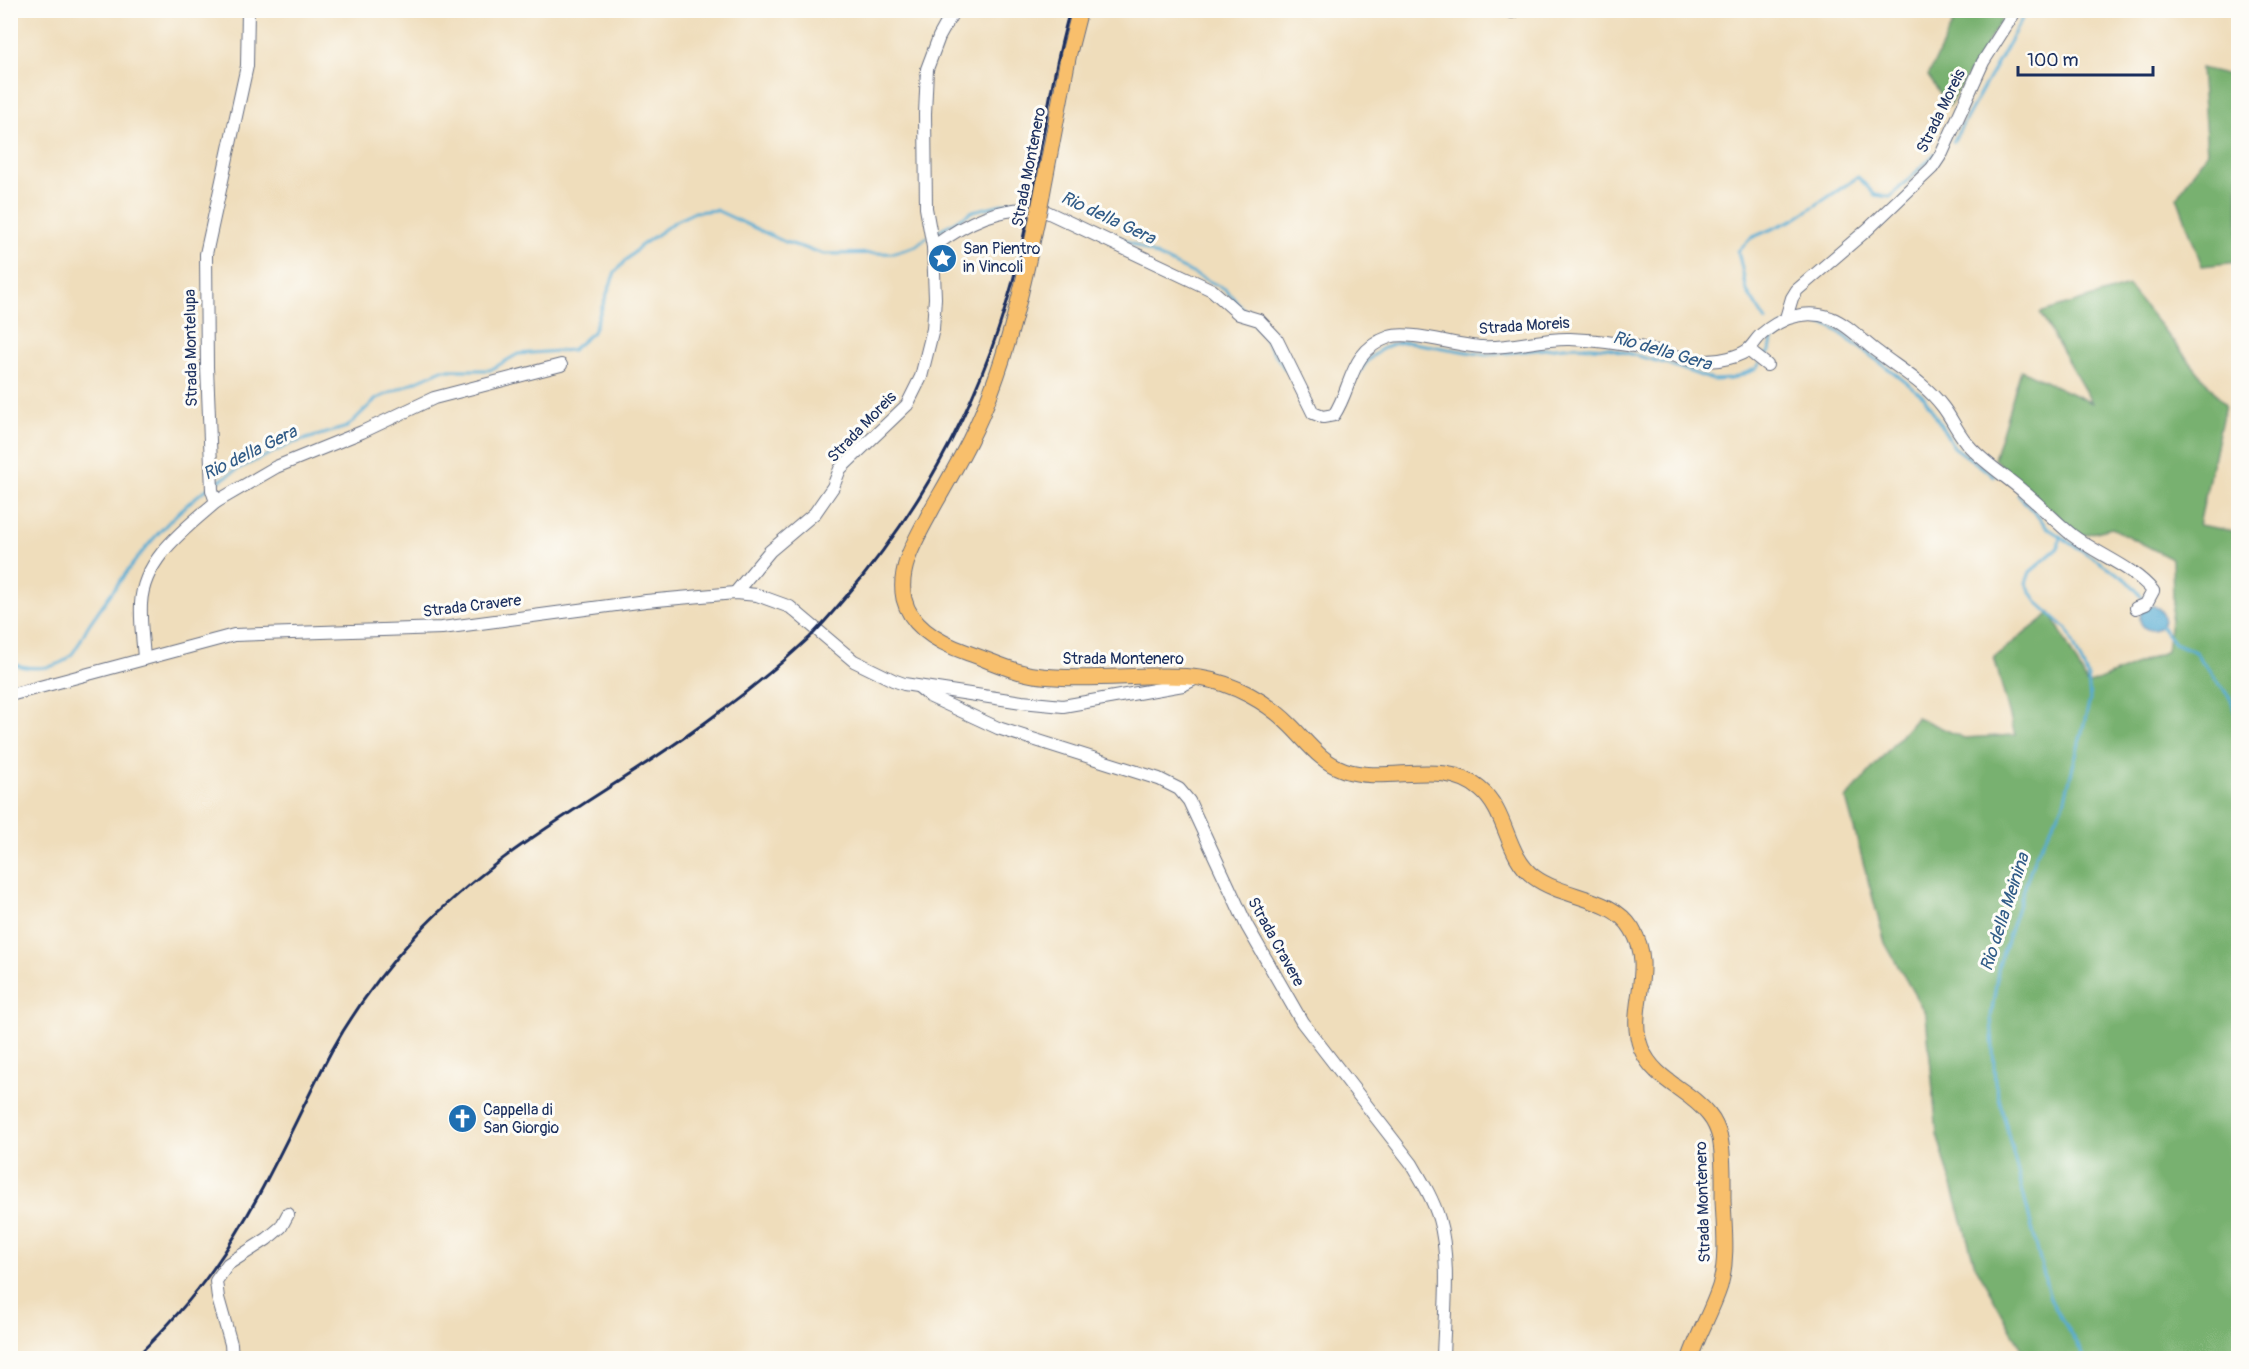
<svg xmlns="http://www.w3.org/2000/svg" width="2249" height="1369" font-family="Pangolin,sans-serif">
  <style>
    .forest { fill: #78b170; stroke: #4a7067; stroke-width: 1.5 }
    .water { fill: #57acd3; stroke: #396e98; stroke-width: 1.5 }
    .lines { fill: none; stroke-linecap: round; stroke-linejoin: round }
    .stream { stroke: #57acd3; stroke-width: 3 }
    .minor-casing { stroke: #656c7f; stroke-width: 14 }
    .major-casing { stroke: #656c7f; stroke-width: 17 }
    .minor { stroke: #fff; stroke-width: 12 }
    .major { stroke: #f8bf6c; stroke-width: 15 }
    .rail { stroke: #1b2f5e; stroke-width: 3 }
    .major-bridge-casing { stroke: #656c7f; stroke-width: 17; stroke-linecap: butt }
    .major-bridge { stroke: #f8bf6c; stroke-width: 15 }
    .labels { text-anchor: middle; dominant-baseline: central; stroke-width: 6; stroke-linejoin: round; paint-order: stroke }
    .street-label { font-size: 16px; fill: #1b2f5e; stroke: #fdfcf7 }
    .poi-label { font-size: 16px; fill: #1b2f5e; stroke: #fdfcf7; text-anchor: start }
    .water-label { font-size: 18px; font-style: italic; fill: #305b87; stroke: #fdfcf7 }
  </style>
  <rect width="100%" height="100%" fill="#fdfcf7"/>
  <filter id="ink" filterUnits="userSpaceOnUse"><feTurbulence type="fractalNoise" baseFrequency=".0167" numOctaves="2"/><feDisplacementMap in="SourceGraphic" scale="12" xChannelSelector="R" yChannelSelector="G"/><feConvolveMatrix kernelMatrix="1 2 1 2 8 2 1 2 1" color-interpolation-filters="sRGB"/></filter>
  <filter id="wash" filterUnits="userSpaceOnUse"><feTurbulence type="fractalNoise" baseFrequency=".008" numOctaves="4" result="noise"/><feDisplacementMap in="SourceGraphic" scale="24" xChannelSelector="R" yChannelSelector="G"/><feGaussianBlur stdDeviation="1.35" result="paint"/><feColorMatrix in="noise" values="0 0 0 0 0 0 0 0 0 0 0 0 0 0 0 0 0 1.4 0 .05"/><feComposite in="paint" operator="in"/></filter>
  <g filter="url(#wash)">
    <rect width="100%" height="100%" fill="#efddbb"/>
    <g class="forest">
      <path d="M1959 10 2007 11 1949 106 1928 76Z"/>
      <path d="M2201 68 2238 77V262L2202 266 2177 197 2207 152Z"/>
      <path d="M2128 286 2225 405 2199 525 2238 532V1358H2027L1975 1265 1937 1134 1926 1015 1885 943 1846 799 1917 717 1964 738 2015 735 1994 657 2051 613 2088 685 2167 651 2173 601 2172 559 2112 528 2080 536 1994 459 2021 370 2092 403 2040 313Z"/>
    </g>
    <circle class="water" cx="2152" cy="618" r="12"/>
    <g class="lines">
      <g class="stream">
        <path d="M1953 142 2027 10"/>
        <path d="M1045 204 1078 217 1225 289 1244 310"/>
        <path d="M933 234 973 211 1015 201 1036 203"/>
        <path d="M1766 321 1747 291 1738 251 1751 238 1795 219 1858 177 1875 195 1890 197 1935 154"/>
        <path d="M1254 323 1285 369"/>
        <path d="M1764 357 1770 351 1773 334 1784 326 1811 322 1830 326 1897 375 1924 397 1954 447 1994 476"/>
        <path d="M1359 373C1370 355 1384 343 1406 342L1486 355 1575 346 1608 348 1668 364 1713 380 1731 379 1756 369 1760 363"/>
        <path d="M216 483 238 469 293 443 347 427 376 399 442 370H490L518 354 572 350 593 332 615 272 639 247 676 221 695 212 716 210 785 242 824 254 893 253 916 246 927 237"/>
        <path d="M2018 495 2049 529 2127 580 2144 599"/>
        <path d="M2060 536 2058 548 2030 572 2026 583 2037 602 2067 629 2088 677 2090 700 2063 806 2035 856 1999 964 1991 1017 1995 1082 2050 1299 2085 1358"/>
        <path d="M2160 625 2174 643 2195 652 2230 698 2238 719"/>
        <path d="M10 663C29 670 57 671 71 655 79 647 83 633 90 623 122 577 162 520 208 488"/>
      </g>
    </g>
  </g>
  <g filter="url(#ink)">
    <g class="lines">
      <defs>
        <g id="minor">
          <path d="M1512 12 1517 10"/>
          <path d="M933 247C965 223 1003 203 1045 211L1212 290 1239 314 1259 320 1276 338 1313 413 1323 417 1334 415C1353 386 1349 351 1389 337 1410 330 1457 346 1482 347 1510 349 1541 338 1570 339 1598 340 1626 344 1654 350 1671 354 1689 362 1707 361 1720 361 1739 357 1749 349 1754 344 1757 338 1762 334 1782 317 1806 309 1831 318 1849 325 1863 342 1879 353 1901 370 1926 384 1943 407 1953 420 1959 436 1971 448 1987 465 2007 477 2024 492 2041 506 2056 522 2072 535 2098 555 2132 566 2153 591L2146 604 2136 608"/>
          <path d="M1786 318 1792 298 1797 290 1868 229 1932 168 1942 153 1983 62 2016 10"/>
          <path d="M1748 350 1767 365"/>
          <path d="M216 502 276 467 362 432 434 398 561 365"/>
          <path d="M735 593 770 551 815 513 833 487 840 469 907 405 921 377 933 329 935 298 933 247 926 208 925 114 927 69 939 37 954 10"/>
          <path d="M144 659C143 641 140 622 141 604 143 559 185 529 216 502L212 490 207 367 206 254 247 66 248 10"/>
          <path d="M919 687 931 697 998 728 1159 779 1179 789 1189 801 1247 926 1302 1022 1412 1164C1422 1181 1433 1199 1439 1219 1451 1259 1444 1315 1443 1358"/>
          <path d="M10 695 234 635 442 628 646 601 735 593 757 595 790 607 854 661 893 680 904 684 1022 702 1063 706 1183 685 1199 677"/>
          <path d="M232 1358 231 1344 218 1298 216 1281 228 1264 267 1239 281 1227 288 1214"/>
        </g>
        <g id="major">
          <path d="M1042 195 1069 53 1080 10"/>
          <path d="M1038 215C1022 291 1005 370 970 440 958 464 945 486 932 509 918 536 897 567 904 599 911 628 942 644 968 653 989 660 1012 672 1034 675 1071 680 1110 677 1148 676 1165 676 1183 675 1200 678 1233 683 1268 702 1291 726 1308 743 1321 762 1344 770 1387 785 1443 757 1480 789 1508 812 1505 855 1534 877 1564 899 1612 896 1632 929 1657 970 1626 1008 1641 1048 1654 1081 1689 1089 1709 1115 1714 1121 1718 1130 1720 1138 1724 1158 1723 1179 1723 1199 1724 1228 1728 1258 1720 1286 1712 1311 1698 1334 1690 1358"/>
        </g>
      </defs>
      <use href="#minor" class="minor-casing"/>
      <use href="#major" class="major-casing"/>
      <use href="#minor" class="minor"/>
      <use href="#major" class="major"/>
      <path class="rail" d="M135 1358C163 1331 190 1302 213 1269 261 1202 293 1124 331 1052 354 1010 384 970 416 935 502 842 619 789 718 713 750 690 781 664 810 637 822 625 833 612 844 599 928 502 988 386 1018 261 1038 178 1047 93 1070 10"/>
      <defs>
        <path id="major-bridge" d="M1038 215 1042 195"/>
      </defs>
      <use href="#major-bridge" class="major-bridge-casing"/>
      <use href="#major-bridge" class="major-bridge"/>
    </g>
  </g>
  <defs>
    <symbol id="sight-disc" viewBox="-11 -11 22 22"><circle r="9.5" fill="#1f6fb2" stroke="#fdfcf7"/><path d="M0-6L1.8-2.2L6-1.7L2.9 1.2L3.7 5.4L0 3.3L-3.7 5.4L-2.9 1.2L-6-1.7L-1.8-2.2Z" fill="#fff"/></symbol>
    <symbol id="church-disc" viewBox="-11 -11 22 22"><circle r="9.5" fill="#1f6fb2" stroke="#fdfcf7"/><path d="M-1.2-6h2.4v3.5h3.3v2.4h-3.3V6h-2.4V-.1h-3.3v-2.4h3.3Z" fill="#fff"/></symbol>
  </defs>
  <g fill-rule="evenodd">
    <use href="#sight-disc" x="926" y="242" width="33" height="33"/>
    <use href="#church-disc" x="446" y="1102" width="33" height="33"/>
  </g>
  <g class="labels">
    <g class="street-label">
      <text transform="translate(1941 111) rotate(-64)">Strada Moreis</text>
      <text transform="translate(1029 167) rotate(-79)">Strada Montenero</text>
      <text transform="translate(1524 326) rotate(-4)">Strada Moreis</text>
      <text transform="translate(191 348) rotate(-91)">Strada Montelupa</text>
      <text transform="translate(862 427) rotate(-46)">Strada Moreis</text>
      <text transform="translate(472 606) rotate(-7)">Strada Cravere</text>
      <text x="1123" y="659">Strada Montenero</text>
      <text transform="translate(1276 942) rotate(61)">Strada Cravere</text>
      <text transform="translate(1703 1202) rotate(-92)">Strada Montenero</text>
    </g>
    <g class="poi-label">
      <text x="963" y="249">San Pientro<tspan x="963" dy="18">in Vincoli</tspan></text>
      <text x="483" y="1110">Cappella di<tspan x="483" dy="18">San Giorgio</tspan></text>
    </g>
    <g class="water-label">
      <text transform="translate(1108 218) rotate(25)">Rio della Gera</text>
      <text transform="translate(1662 351) rotate(16)">Rio della Gera</text>
      <text transform="translate(250 453) rotate(-26)">Rio della Gera</text>
      <text transform="translate(2005 912) rotate(-72)">Rio della Meinina</text>
    </g>
  </g>
  <rect width="2249" height="1369" fill="none" stroke="#fdfcf7" stroke-width="36"/>
  <path d="M2018 66v9h135v-9" fill="none" stroke="#1b2f5e" stroke-width="3"/>
  <text x="2027" y="66" font-size="18" fill="#1b2f5e" stroke="#fdfcf7" stroke-width="4.5" paint-order="stroke">100 m</text>
</svg>
